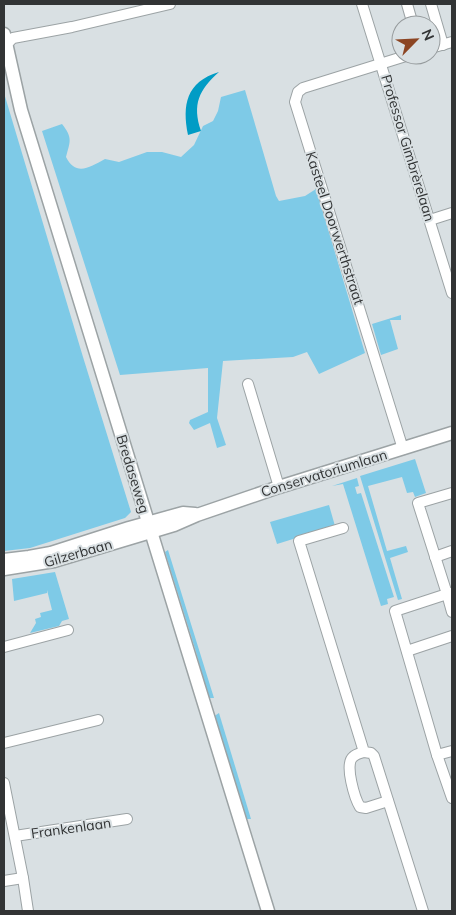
<svg xmlns="http://www.w3.org/2000/svg" width="456" height="915" font-family="Mulish,sans-serif">
  <style>
    .green { fill: #7ecae7 }
    .water { fill: #019cc5 }
    .lines { fill: none; stroke-linecap: round; stroke-linejoin: round }
    .minor-casing { stroke: #9ca3a5; stroke-width: 12 }
    .tertiary-casing { stroke: #9ca3a5; stroke-width: 15 }
    .minor { stroke: #fff; stroke-width: 10 }
    .tertiary { stroke: #fff; stroke-width: 12 }
    .labels { text-anchor: middle; dominant-baseline: central; stroke-width: 4; stroke-linejoin: round; paint-order: stroke }
    .street-label { font-size: 14px; fill: #323435; stroke: #d9e0e3 }
  </style>
  <rect width="100%" height="100%" fill="#d9e0e3"/>
  <g class="green">
    <path d="M245 90 276 196 279 201 305 196 316 189 365 353 319 374 307 352 293 357 223 361 217 418 226 445 217 448 210 423 194 430 189 423 190 420 208 412V368L120 375 42 131 62 124C73 138 70 141 66 157 76 177 90 167 105 159L119 162 147 152H162L181 157 194 145 203 126 213 121 218 111 221 97Z"/>
    <path d="M4 93 83 357 131 512 125 518 30 548 4 551Z"/>
    <path d="M401 315V320H390L398 349 381 355 372 324Z"/>
    <path d="M415 459 426 493 415 497 413 492 407 493 402 477 368 486 387 551 406 546 408 552 390 558 402 599 398 600 360 476Z"/>
    <path d="M357 478 359 486 355 487 357 494 361 493 394 597 387 599 388 604 381 606 343 484 332 486Z"/>
    <path d="M329 505 335 526 277 544 270 522Z"/>
    <path d="M168 550 214 698H208L196 652 165 552Z"/>
    <path d="M55 572 69 619 62 621 59 626 30 633 36 623 35 619 41 617 40 613 52 610 47 590V593L14 601 12 579Z"/>
    <path d="M219 713 251 819H245L213 717Z"/>
  </g>
  <path class="water" d="M219 72C199 90 192 104 201 131L188 135C182 105 186 82 219 72Z"/>
  <g class="lines">
    <defs>
      <g id="minor">
        <path d="M362 4 452 293"/>
        <path d="M407 4 413 25"/>
        <path d="M431 4 443 45"/>
        <path d="M4 47 13 38 72 27 170 4"/>
        <path d="M431 48 452 42"/>
        <path d="M430 220 452 213"/>
        <path d="M248 384 279 487"/>
        <path d="M403 449 295 102 298 92 303 88 409 55"/>
        <path d="M452 493 418 503 447 594 395 611 437 755 452 798"/>
        <path d="M343 528 299 541 364 752 371 753 374 756 423 911"/>
        <path d="M435 557 452 551"/>
        <path d="M452 593 447 594 452 612"/>
        <path d="M4 647 68 630"/>
        <path d="M407 651 452 636"/>
        <path d="M4 743 98 720"/>
        <path d="M364 752C361 753 356 754 353 757 344 764 355 799 360 807L366 808 388 801"/>
        <path d="M437 755 452 751"/>
        <path d="M4 783 23 878 28 911"/>
        <path d="M15 836 127 819"/>
        <path d="M4 881 23 878"/>
      </g>
      <g id="tertiary">
        <path d="M4 34 21 110 268 911"/>
        <path d="M4 560 29 557 51 553 129 528 183 513 195 514"/>
        <path d="M4 569 54 561 174 525 197 515 279 487 452 433"/>
      </g>
    </defs>
    <use href="#minor" class="minor-casing"/>
    <use href="#tertiary" class="tertiary-casing"/>
    <use href="#minor" class="minor"/>
    <use href="#tertiary" class="tertiary"/>
  </g>
  <g class="labels">
    <g class="street-label">
      <text transform="translate(408 148) rotate(73)">Professor Gimbrèrelaan</text>
      <text transform="translate(335 228) rotate(72)">Kasteel Doorwerthstraat</text>
      <text transform="translate(324 473) rotate(-17)">Conservatoriumlaan</text>
      <text transform="translate(133 474) rotate(73)">Bredaseweg</text>
      <text transform="translate(78 553) rotate(-16)">Gilzerbaan</text>
      <text transform="translate(71 828) rotate(-8)">Frankenlaan</text>
    </g>
  </g>
  <rect width="456" height="915" fill="none" stroke="#323435" stroke-width="10"/>
  <g transform="translate(416 40) rotate(66)"><circle r="24" fill="#d9e0e3" stroke="#969b9d"/>
  <path d="M0-4L9 19L0 12L-9 19Z" fill="#8c4523"/>
  <text y="-8" font-size="14" font-weight="bold" text-anchor="middle" fill="#323435">N</text>
  </g>
</svg>
